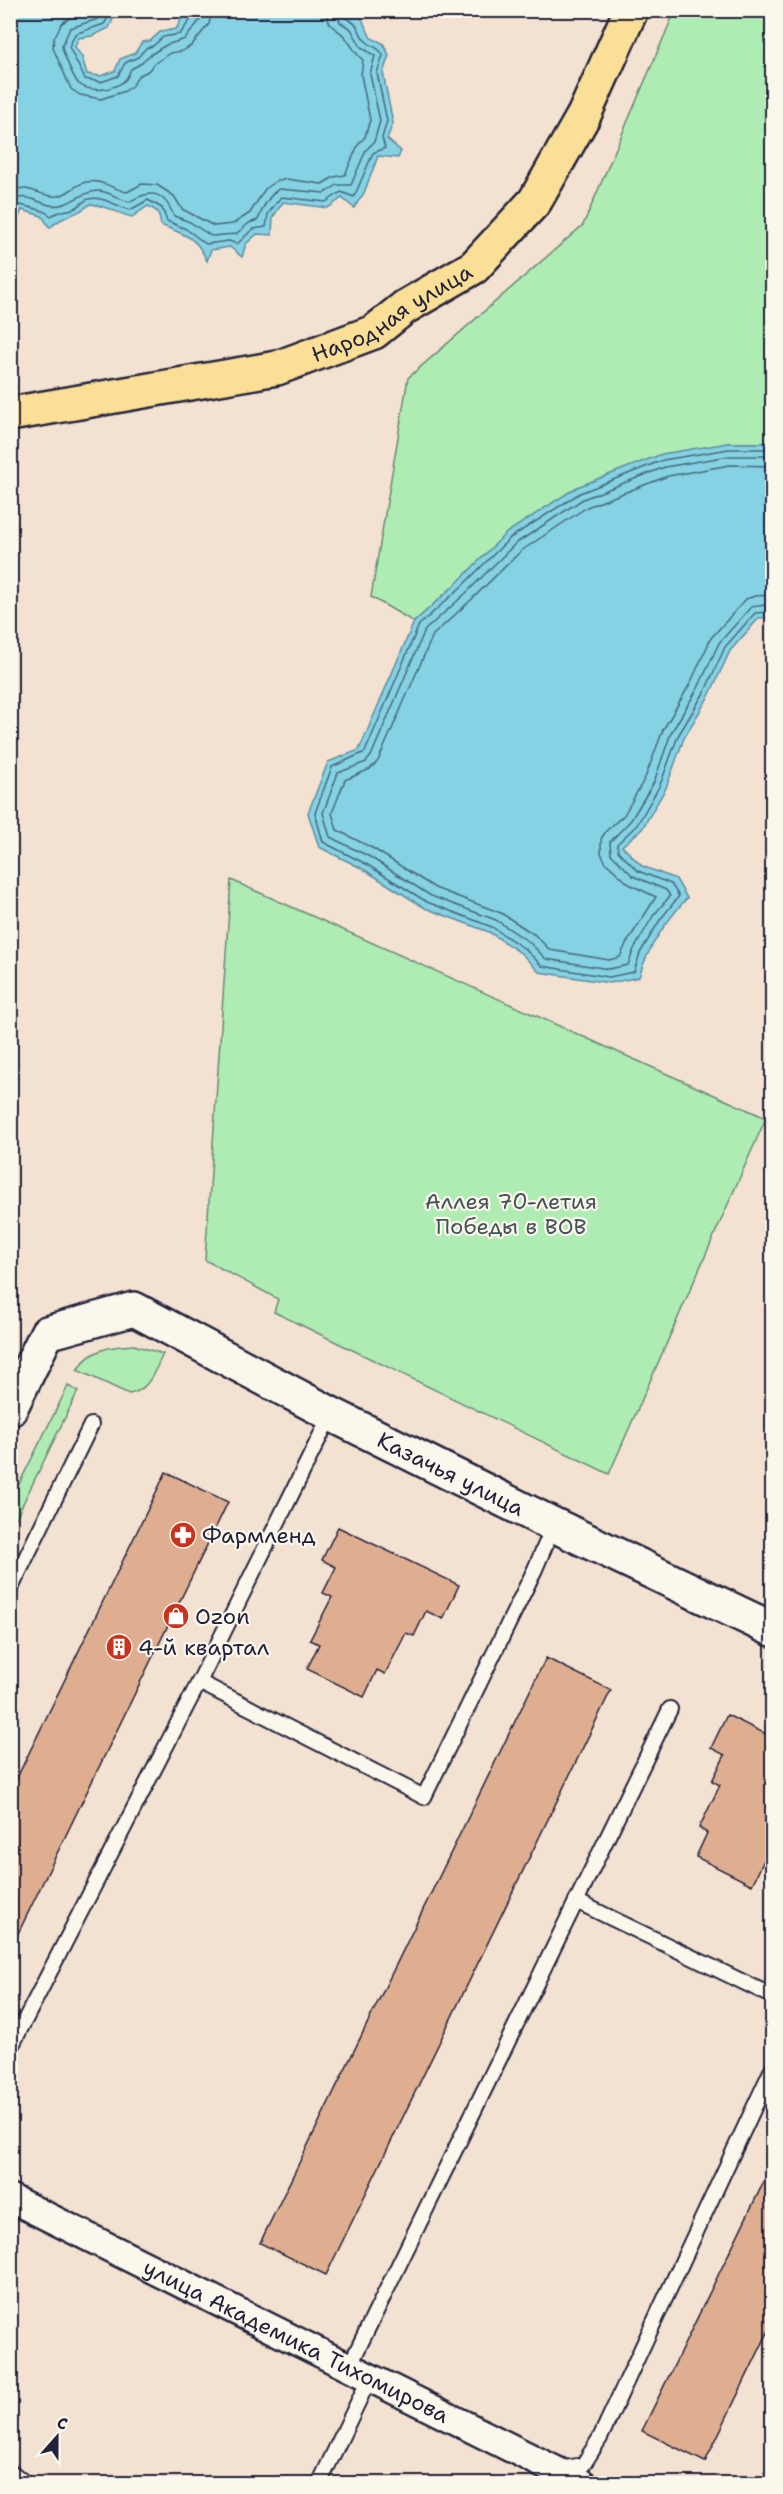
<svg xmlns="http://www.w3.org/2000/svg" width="783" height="2494" font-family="'Shantell Sans',sans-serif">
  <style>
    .green { fill: #aeecb3; stroke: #688777; stroke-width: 1.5 }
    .water { fill: #84d2e3; stroke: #5d8ca0; stroke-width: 1.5 }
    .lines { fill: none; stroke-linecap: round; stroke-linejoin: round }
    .shore { stroke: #49687e; stroke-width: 1.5 }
    .building { fill: #dfae91; stroke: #22223b; stroke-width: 1.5 }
    .service-casing { stroke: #22223b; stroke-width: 18 }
    .minor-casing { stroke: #22223b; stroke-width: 32 }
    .tertiary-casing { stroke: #22223b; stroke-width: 38 }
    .primary-casing { stroke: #22223b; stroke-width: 38 }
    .service { stroke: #fbf7ec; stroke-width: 14 }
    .minor { stroke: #fbf7ec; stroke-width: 27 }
    .tertiary { stroke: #fbf7ec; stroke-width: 33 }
    .primary { stroke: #fbdf96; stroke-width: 33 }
    .labels { text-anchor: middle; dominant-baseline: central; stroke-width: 4.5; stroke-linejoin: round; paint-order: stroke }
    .street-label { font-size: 22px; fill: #22223b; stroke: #fbf7ec }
    .park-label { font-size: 22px; fill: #455459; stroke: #fbf7ec }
    .poi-label { font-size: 22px; fill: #22223b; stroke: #fbf7ec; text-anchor: start }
  </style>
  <rect width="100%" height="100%" fill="#f3e1d1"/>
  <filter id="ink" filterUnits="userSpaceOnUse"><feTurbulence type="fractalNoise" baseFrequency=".0167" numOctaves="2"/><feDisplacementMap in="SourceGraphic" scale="12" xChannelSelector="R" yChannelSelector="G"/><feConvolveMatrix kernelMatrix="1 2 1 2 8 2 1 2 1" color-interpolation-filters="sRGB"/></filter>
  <g filter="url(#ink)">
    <g class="green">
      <path d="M675 11H772V443H728L456 584 414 622 371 597 408 378 583 225Z"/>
      <path d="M231 880 766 1118 609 1474 274 1312 278 1299 205 1260Z"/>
      <path d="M134 1345 163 1354C155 1370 149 1391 129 1394L77 1370C91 1349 110 1346 134 1345Z"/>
      <path d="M68 1386 78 1391 11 1528V1500Z"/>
    </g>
    <g class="water">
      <path d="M11 10 121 11 113 19 109 28 92 36 78 38 75 47 82 57 87 74 100 76 115 71 120 59 135 53 142 42 150 41 160 32 176 29 182 18 193 11H342L361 17 371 38 383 43 389 55 383 73 393 123 387 139 401 151 398 158 378 156 364 193 354 208 342 198 328 208 283 202 273 217 272 235 257 234 246 244 242 257 230 247 211 250 207 261C196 236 185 235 161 225L158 212 148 206 132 217C117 213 104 205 90 204 76 217 63 214 50 228L42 216 22 210 16 224 11 230Z"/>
      <path d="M728 443H772V617L759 618 730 651 710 694 684 738 666 788 642 829 622 846 642 866 676 879 687 898C666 922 648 946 639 977L610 983 539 972 521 953 489 932 425 908 363 869 319 847 308 813 328 762 359 750 414 622 456 584 506 533 577 487 662 454Z"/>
    </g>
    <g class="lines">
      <g class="shore">
        <path d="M92 10 70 18 62 23 54 38 53 48 71 89 80 95 101 99 125 91 133 85 138 76 148 71 155 63 170 53 182 51 191 46 209 24 212 10"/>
        <path d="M103 10 98 19 70 28 62 46C62 52 75 81 79 84 91 93 113 90 124 81 128 78 129 73 131 69L142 63 150 55 166 45 185 39 200 20 203 10"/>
        <path d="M113 10 104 24 75 34 69 47 85 79 101 82 118 76 125 63 138 57 146 48 153 46 163 37 180 34C184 28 195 16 195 10"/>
        <path d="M10 191C26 184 36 194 52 196 66 198 73 185 86 182 103 179 112 189 127 192L142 184 157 185 174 196 182 209 214 226 233 224 250 213 265 189 276 181 286 179 322 184 334 177 345 175 358 145 365 137 370 120 361 75 363 60C354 53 352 45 345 37 336 26 327 29 327 10"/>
        <path d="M10 203C23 191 36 202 50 205 67 209 81 191 98 191 109 191 118 199 129 202 151 189 163 190 174 216L190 222 211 236 236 234 249 223 258 220C262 209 268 196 279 189L325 193 337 185H351L366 150 374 142 380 121 370 74 375 56 361 47 351 29 340 22 336 10"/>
        <path d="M10 222 16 208 21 205 44 211 51 216C58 211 65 211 73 209 80 207 83 200 89 199 101 195 118 207 130 210L148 200 162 208 167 221 186 229 206 244 229 241 237 244 253 229 266 227 268 214 281 197 326 202 341 192 354 197 373 153 385 148 382 138 387 121 377 73 383 55C378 46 374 48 368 43 356 34 364 27 346 18L343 10"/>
        <path d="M772 449H729L663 460 580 493 510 538 460 588 419 625 365 752 332 767 315 813 323 842 366 864 427 902 492 927 525 949 542 966 609 977 634 972 640 953 660 920 679 896 671 884 638 871 618 851 617 844 637 825 660 785 678 736 705 691 725 647 755 613 772 612"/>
        <path d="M772 456H729L665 467 583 499 515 544 465 594 425 630 371 756 366 762 338 773 323 813 330 837 370 857 431 896 496 920 529 942 546 959 609 969 628 965 634 949 653 916 670 896 666 890 633 876 611 854 610 842 631 820 654 782 671 733 698 688 719 643 751 607 772 604"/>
        <path d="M772 466 730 465 668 476 587 507 521 551 471 600 433 635 378 761 370 769 345 780 332 813 337 830 374 849 435 888 501 913 535 935 550 950 609 960 620 957 626 944 656 897 629 884 606 863 601 853V839L606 831 624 815 645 778 663 730 690 684 711 638 746 599 755 596 772 595"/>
      </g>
    </g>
    <g class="building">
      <path d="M166 1472 228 1502 10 1950V1792Z"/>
      <path d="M338 1527 459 1585 443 1619 426 1611 414 1636 406 1633 385 1674 377 1670 364 1697 307 1669 319 1644 310 1640 332 1597 323 1593 336 1567 322 1560Z"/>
      <path d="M546 1658 611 1690 326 2275 260 2243Z"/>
      <path d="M727 1715 772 1737V1862L765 1858 752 1885 696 1857 707 1833 699 1828 720 1785 712 1781 725 1755 711 1748Z"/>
      <path d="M772 2165V2324L705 2462 642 2431Z"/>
    </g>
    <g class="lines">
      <defs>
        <g id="service">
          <path d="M10 1590 91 1425"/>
          <path d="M199 1682 424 1797 535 1569 554 1525"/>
          <path d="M576 1901 772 1996"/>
          <path d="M10 2049 199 1682 331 1414"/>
          <path d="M349 2367 670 1709"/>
          <path d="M560 2469 583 2465 600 2438 772 2069"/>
          <path d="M10 2471 26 2484"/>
          <path d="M319 2484 370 2377"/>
        </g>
        <g id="minor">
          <path id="s1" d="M10 2198 583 2484"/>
        </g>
        <g id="tertiary">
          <path id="s2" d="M10 1409 47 1333 134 1309 331 1414 554 1525 772 1629"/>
        </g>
        <g id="primary">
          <path id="s3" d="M10 414 277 368 374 332 405 307 474 267 535 201 584 115 631 10"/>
        </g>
      </defs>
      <use href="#service" class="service-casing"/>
      <use href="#minor" class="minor-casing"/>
      <use href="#tertiary" class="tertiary-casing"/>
      <use href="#primary" class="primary-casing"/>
      <use href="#service" class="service"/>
      <use href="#minor" class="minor"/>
      <use href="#tertiary" class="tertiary"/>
      <use href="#primary" class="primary"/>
    </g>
  </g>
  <defs>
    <symbol id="pharmacy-disc" viewBox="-11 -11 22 22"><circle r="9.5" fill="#c8321e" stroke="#fbf7ec"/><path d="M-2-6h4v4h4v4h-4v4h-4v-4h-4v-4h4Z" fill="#fff"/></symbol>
    <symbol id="shop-disc" viewBox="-11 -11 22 22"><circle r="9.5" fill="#c8321e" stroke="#fbf7ec"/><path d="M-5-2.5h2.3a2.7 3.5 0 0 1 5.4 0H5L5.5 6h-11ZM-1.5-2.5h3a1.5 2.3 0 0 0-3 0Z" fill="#fff"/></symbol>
    <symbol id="building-disc" viewBox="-11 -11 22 22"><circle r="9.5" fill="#c8321e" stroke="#fbf7ec"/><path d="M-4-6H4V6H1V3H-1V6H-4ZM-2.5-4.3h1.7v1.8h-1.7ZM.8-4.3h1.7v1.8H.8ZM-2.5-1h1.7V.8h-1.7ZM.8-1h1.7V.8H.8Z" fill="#fff"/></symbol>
  </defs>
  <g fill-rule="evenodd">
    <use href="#pharmacy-disc" x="168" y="1520" width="30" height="30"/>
    <use href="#shop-disc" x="161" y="1601" width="30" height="30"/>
    <use href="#building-disc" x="104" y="1632" width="30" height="30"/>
  </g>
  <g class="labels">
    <g class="street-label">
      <text stroke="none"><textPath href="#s3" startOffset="399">Народная улица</textPath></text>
      <text stroke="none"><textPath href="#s2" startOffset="532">Казачья улица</textPath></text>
      <text stroke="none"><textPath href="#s1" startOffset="320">улица Академика Тихомирова</textPath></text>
    </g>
    <g class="park-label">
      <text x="511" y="1201">Аллея 70-летия<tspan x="511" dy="25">Победы в ВОВ</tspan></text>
    </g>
    <g class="poi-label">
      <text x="202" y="1535">Фармленд</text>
      <text x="195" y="1616">Ozon</text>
      <text x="138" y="1647">4-й квартал</text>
    </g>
  </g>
  <rect width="783" height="2494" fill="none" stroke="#fbf7ec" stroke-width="36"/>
  <rect x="18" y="18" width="747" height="2458" fill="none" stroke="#22223b" stroke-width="2" filter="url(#ink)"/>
  <g transform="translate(57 2437) rotate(21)" stroke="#fbf7ec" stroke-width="4.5" paint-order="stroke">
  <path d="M0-4.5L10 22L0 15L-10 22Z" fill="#22223b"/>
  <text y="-9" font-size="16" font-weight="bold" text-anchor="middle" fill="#22223b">С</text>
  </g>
</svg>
